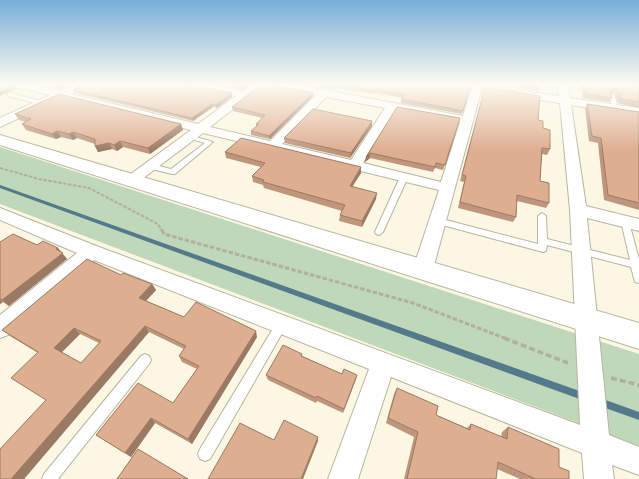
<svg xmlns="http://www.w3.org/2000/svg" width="639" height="479" font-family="Montserrat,sans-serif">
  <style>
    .green { fill: #bed8b9 }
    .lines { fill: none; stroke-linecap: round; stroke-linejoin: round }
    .stream { fill: #53798a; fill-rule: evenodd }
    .lane-casing { stroke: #b8b4a0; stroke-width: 2 }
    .street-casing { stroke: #b8b4a0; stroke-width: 2 }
    .secondary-casing { stroke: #b8b4a0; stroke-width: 2 }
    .path-far2 { stroke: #b3af9f; stroke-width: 2; stroke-dasharray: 3.5 1.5; stroke-linecap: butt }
    .path-far1 { stroke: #b3af9f; stroke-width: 3; stroke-dasharray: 4.5 2; stroke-linecap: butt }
    .path { stroke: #b3af9f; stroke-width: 3.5; stroke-dasharray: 6 3; stroke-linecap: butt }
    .lane { fill: #fff; fill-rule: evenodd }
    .street { fill: #fff; fill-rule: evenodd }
    .secondary { fill: #fff; fill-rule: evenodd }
    .wall { fill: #bf967c; fill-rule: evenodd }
    .shaded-wall { fill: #9b7a65 }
    .building { fill: #deae90; stroke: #9b7a65; fill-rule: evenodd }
  </style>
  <rect width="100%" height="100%" fill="#fbf7e2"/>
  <path class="green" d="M0 147 639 354V446L0 204Z"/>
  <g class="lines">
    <g class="stream">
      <path d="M0 185 585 393 588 394 589 397 588 400 585 401 0 188Z"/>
      <path d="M600 398 639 412V420L597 405 596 402 597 399Z"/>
    </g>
    <defs>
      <g id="lane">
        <path d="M10 93 45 102 46 103 43 105 8 96V94Z"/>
        <path d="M612 94 615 96 618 109 613 108 609 96Z"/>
        <path d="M190 135 213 142 175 174H172L148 168 147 166 151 164 171 169 205 143 188 138 187 137Z"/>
        <path d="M401 175H407L408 177 383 232 379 235 376 234 375 232Z"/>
        <path d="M542 213 546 216 547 239 630 260 621 221 622 219H628L639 259V283L635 282 631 267 547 245 546 251 543 252 435 223 434 221 438 218 538 244V216Z"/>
        <path d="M281 320 285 322 287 325 285 328 210 459 205 461 200 459 198 454 200 449 277 322Z"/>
        <path d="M145 354 149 356 151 360 149 364 58 479H42L44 474 141 356Z"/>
      </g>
      <g id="street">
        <path d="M11 84H30L59 91 74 84H88L71 94 198 124 236 96 190 87 185 84H207L243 91 253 84H265L210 127 270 141 316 95 274 87 269 84H293L463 116 473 84H483L433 269 430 274 423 277 416 274 413 269 439 190 203 133 138 182H128L125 179 128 176 191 130 62 98 0 127V118L50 95 12 86ZM326 97 385 108 351 160 282 144ZM395 110 460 122 441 182 363 163Z"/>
        <path d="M558 84H568L570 98 639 108V116L571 105 586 206 639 219V231L587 218 609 435 639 447V475L612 465 614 479H584L582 453 391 377 358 479H328L369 369 94 260 8 335 0 338V315L77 253 0 220V208L99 247 580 425 570 210 560 103 516 96 511 93 516 90 559 96Z"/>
      </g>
      <path id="secondary" d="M0 135 639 323V349L0 145Z"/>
    </defs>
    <use href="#lane" class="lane-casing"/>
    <use href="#street" class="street-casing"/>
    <use href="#secondary" class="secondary-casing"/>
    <path class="path-far2" d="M0 168 39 179 89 188 158 224 162 231"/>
    <path class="path-far1" d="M162 230 164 234 413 303 507 339"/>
    <g class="path">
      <path d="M504 338 568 363"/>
      <path d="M611 378 639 385"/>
    </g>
    <use href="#lane" class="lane"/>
    <use href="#street" class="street"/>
    <use href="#secondary" class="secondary"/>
  </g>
  <g class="wall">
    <path d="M39 84H70L59 89Z"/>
    <path d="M216 84H250L243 89Z"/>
    <path d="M303 84H461L470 86 462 114 401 103V99L403 98 375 93 374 94 335 88 333 90Z"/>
    <path d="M497 84H540V88L538 91Z"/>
    <path d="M580 84H639V108L618 103 616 96 613 93 611 94 612 98 609 102 583 98Z"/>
    <path d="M189 85 232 93V97L217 108 213 107 193 121 75 93 73 90Z"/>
    <path d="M273 85 313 93V96L270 139 251 135V131L256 127V124L262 118 233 111 232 107Z"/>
    <path d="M485 87 538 120 543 128 550 149 547 155 542 154 540 181 549 203 546 208 517 201 516 217 513 222 458 208 464 182 460 181Z"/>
    <path d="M587 104 639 112V210L604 200 598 143 589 141 585 109Z"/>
    <path d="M397 107 460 118 443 170 435 168 433 172 370 158 365 162 366 157Z"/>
    <path d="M15 114 181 124 183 130 150 154 123 147 117 151 112 149 98 152 95 146V144L77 138 73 140 61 137 56 139 26 130 22 124 26 122 19 120Z"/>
    <path d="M372 126 350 158 285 143 284 138Z"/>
    <path d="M225 152 361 173 352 186 376 199 362 227 339 221 340 215 342 211 264 188 263 185 253 182 252 176 261 167 226 158Z"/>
    <path d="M0 242 58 248 67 259 9 306 3 302 0 304Z"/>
    <path d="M121 275 152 284 156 290 146 301 184 317 257 337 192 444 155 423 131 457 96 435 173 403 197 369 182 362 179 356 184 349 149 332 24 479H0L46 400 38 353 10 336 2 330ZM80 334 99 343 81 363 62 352Z"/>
    <path d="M302 354V356L342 374 356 379 343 413 317 401 316 403 268 380 266 375Z"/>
    <path d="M397 388 436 415 467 428 471 424 501 437 502 432 508 427 559 467 569 479H520L497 469 496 479H404L414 437 386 423 394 394Z"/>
  </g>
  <g class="shaded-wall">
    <path d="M61 84H70L59 89 57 86Z"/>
    <path d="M245 84H250L243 89 242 86Z"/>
    <path d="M335 85V88L333 90V87Z"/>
    <path d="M15 86 17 89 0 96V92Z"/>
    <path d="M616 88 613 93 608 96 610 91Z"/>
    <path d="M232 93V97L217 108 216 105Z"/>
    <path d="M313 93V96L270 139 269 136Z"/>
    <path d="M212 104 213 107 193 121 192 118Z"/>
    <path d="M372 121V126L350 158 351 153Z"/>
    <path d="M181 124 183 130 150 154 148 148Z"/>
    <path d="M57 131 61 137 56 139 52 134Z"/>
    <path d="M73 132 77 138 73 140 69 134Z"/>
    <path d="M120 141 123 147 117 151 114 145Z"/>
    <path d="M109 143 112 149 98 152 95 146Z"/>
    <path d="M370 153V158L365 162 366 157Z"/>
    <path d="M361 167V173L349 192 350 186Z"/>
    <path d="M377 193 376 199 362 227V221Z"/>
    <path d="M58 248 67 259 9 306 2 300Z"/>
    <path d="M152 284 156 290 143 304 139 298Z"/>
    <path d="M0 300 3 302 0 304Z"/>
    <path d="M145 326 149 332 24 479H11Z"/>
    <path d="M74 328 80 334 60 354 54 348Z"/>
    <path d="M256 331 257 337 192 444 188 439Z"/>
    <path d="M357 375 356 379 343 413 344 409Z"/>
    <path d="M151 418 155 423 131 457 125 453Z"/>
    <path d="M318 437V441L303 479H301Z"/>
  </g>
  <g class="building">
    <path d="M0 84H12L15 86 0 92Z"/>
    <path d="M50 84H61L57 86Z"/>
    <path d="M83 84H187L189 85 232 93 216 105 212 104 192 118 73 90Z"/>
    <path d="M233 84H245L242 86Z"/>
    <path d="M262 84H272L273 85 313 93 269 136 251 131 259 124H256L265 115 232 107Z"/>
    <path d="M320 84H461L470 86 463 111 401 99 405 95 376 89 375 91 335 85 333 87Z"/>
    <path d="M519 84H540V88Z"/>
    <path d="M583 84H639V102L621 99 619 91 616 88 610 91 612 98 586 94Z"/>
    <path d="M485 87 540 96 538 120 543 121V128L550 130V149L542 148 540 181 549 183V203L517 195 516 217 460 202 466 176 462 175Z"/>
    <path d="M59 94 181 124 148 148 120 141 114 145 109 143 95 146V139L73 132 69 134 57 131 52 134 22 124 31 119 15 114Z"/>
    <path d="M587 104 639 112V203L608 195 601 138 592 136Z"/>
    <path d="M397 107 460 118 445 165 436 163 435 167 370 153 366 157Z"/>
    <path d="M313 109 372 121 351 153 284 138Z"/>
    <path d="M241 138 361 167 350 186 377 193 362 221 340 215 345 205 263 182 264 180 252 176 265 163 225 152Z"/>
    <path d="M13 234 37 245 43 241 58 248 56 249 63 253 2 300 0 299V242Z"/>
    <path d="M87 259 121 275 123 273 152 284 139 298 184 317 196 302 256 331 188 439 151 418 125 453 96 435 138 383 173 403 199 366 179 356 186 346 145 326 11 479H0V449L46 400 11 378 38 352 2 330ZM74 328 101 341 81 363 54 348Z"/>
    <path d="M283 345 302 354 301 356 342 374 344 369 357 375 344 409 317 396 316 398 266 375Z"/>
    <path d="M397 388 438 406 436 415 470 430 471 424 507 439 508 427 559 449V467L569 471V479H536L498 462 496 479H407L418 432 388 418Z"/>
    <path d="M284 420 318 437 301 479H208L240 423 274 440Z"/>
    <path d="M138 449 188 479H117Z"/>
  </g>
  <linearGradient id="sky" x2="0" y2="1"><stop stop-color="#77aed8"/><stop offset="0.56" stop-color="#fdfbf2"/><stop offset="1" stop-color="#fdfbf2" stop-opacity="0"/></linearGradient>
  <rect width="639" height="151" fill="url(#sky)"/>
</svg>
